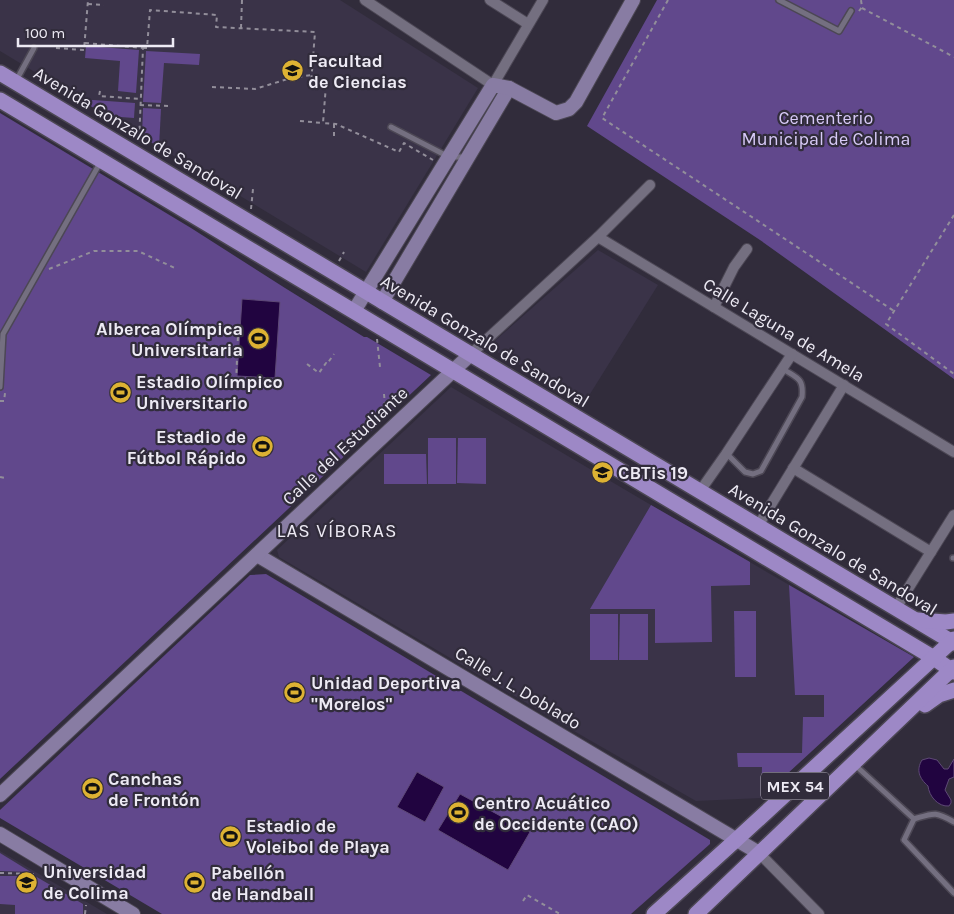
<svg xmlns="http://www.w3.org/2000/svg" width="954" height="914" font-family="Karla,sans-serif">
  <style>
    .built { fill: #3a3348 }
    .green { fill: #61488c }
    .water { fill: #210440; stroke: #5e4976 }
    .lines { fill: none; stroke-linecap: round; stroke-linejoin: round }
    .lane-casing { stroke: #4c4754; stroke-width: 8 }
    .street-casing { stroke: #4c4754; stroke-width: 12 }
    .secondary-casing { stroke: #4c4754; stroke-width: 16 }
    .primary-casing { stroke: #4c4754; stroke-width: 18 }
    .path { stroke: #928e9a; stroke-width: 2; stroke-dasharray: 4 4; stroke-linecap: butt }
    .lane { stroke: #746f80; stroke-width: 5 }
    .street { stroke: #746f80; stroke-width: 10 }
    .secondary { stroke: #887ca3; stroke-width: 14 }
    .primary { stroke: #9d88c6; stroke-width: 15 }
    .labels { text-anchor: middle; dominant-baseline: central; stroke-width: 4.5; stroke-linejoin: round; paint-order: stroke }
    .shield { fill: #312c3b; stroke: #b5b1bc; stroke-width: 1 }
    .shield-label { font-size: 16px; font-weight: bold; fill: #edeaf4 }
    .poi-label { font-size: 18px; font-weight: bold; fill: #edeaf4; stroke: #312c3b; text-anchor: start }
    .park-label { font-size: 18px; fill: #d8caf8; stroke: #312c3b }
    .street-label { font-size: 18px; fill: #edeaf4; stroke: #312c3b }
    .neighbourhood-label { font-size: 19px; letter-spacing: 1px; fill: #edeaf4; stroke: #312c3b }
  </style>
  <rect width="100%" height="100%" fill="#312c3b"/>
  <g class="built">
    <path d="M0 0H340L478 88 366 272 0 51Z"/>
    <path d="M598 250 658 285 585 402 488 347Z"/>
    <path d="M451 387 651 505 914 657 761 798 696 801 586 738 279 557 277 550Z"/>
    <path d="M0 851 107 914H0Z"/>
  </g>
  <g class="green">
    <path d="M657 0H954V379L760 240 587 126Z"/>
    <path d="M86 46 139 50 136 93 118 91 120 61 85 58Z"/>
    <path d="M146 51 200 54 199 65 164 63 161 103 143 102Z"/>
    <path d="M79 99 135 103 134 118 107 116Z"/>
    <path d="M143 108 161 109 159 147 142 137Z"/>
    <path d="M0 113 191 228 285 288 364 337H367L431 375 0 779Z"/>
    <rect x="428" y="438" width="28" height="46"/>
    <path d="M458 438H486V484L457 483Z"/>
    <path d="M384 454H426L427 484H384Z"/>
    <path d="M651 505 750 562V585L711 586 712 642 655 643V609H590Z"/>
    <path d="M266 574 700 834 710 840V844L631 914H162L0 818V810L250 575Z"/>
    <path d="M789 585 914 657 761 798 762 767H738L737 753H802L803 717H824V695H795Z"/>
    <path d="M734 611H756V677H735Z"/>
    <rect x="590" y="614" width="28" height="46"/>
    <path d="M620 614H648V660H619Z"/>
    <path d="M0 853 31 872 0 871Z"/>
    <path d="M0 876H35L83 904V914H15V905L0 904Z"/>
  </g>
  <g class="water">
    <path d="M242 299 280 302 275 378 237 376Z"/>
    <path d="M929 758 937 760 944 769H948L954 759V777L949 779 945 790 951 800V803L949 806C938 807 929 796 928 786 919 778 916 770 922 760Z"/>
    <path d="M417 772 444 787 425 822 397 807Z"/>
    <path d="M460 794 530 832 508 870 438 830Z"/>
  </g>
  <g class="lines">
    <defs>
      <g id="lane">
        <path d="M779 0 839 31 851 11"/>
        <path d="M17 79 34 48"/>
        <path d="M391 127 449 157H465"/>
        <path d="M0 387 3 334 100 163"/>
        <path d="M727 454 745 472 753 474 761 471 802 397C804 378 797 378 783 369"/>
        <path d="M953 558H954"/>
        <path d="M855 765 914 819"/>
        <path d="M954 822C935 811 934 813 914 819L904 840 954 893"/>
      </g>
      <g id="street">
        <path d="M365 0 493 85 543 0"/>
        <path d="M490 0 528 24"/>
        <path d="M598 237 954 452"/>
        <path d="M714 307 734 267 747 249"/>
        <path d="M471 354 598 237 650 185"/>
        <path d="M793 468 931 552"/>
        <path d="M700 491 726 454 792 354"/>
        <path d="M758 526 844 385"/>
        <path d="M896 608 954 515"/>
        <path d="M759 853 819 914"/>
      </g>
      <g id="secondary">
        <path d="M382 302 509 88"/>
        <path d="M354 311 493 85 509 88 556 113 569 109 576 102 633 0"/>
        <path d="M257 555 759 853"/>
        <path d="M0 795 471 354"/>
        <path d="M0 834 133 914"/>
      </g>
      <g id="primary">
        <path d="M0 73 954 643"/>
        <path d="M0 100 934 658 954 672"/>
        <path d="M918 620 946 622 954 621"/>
        <path d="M925 705 939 695 954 690"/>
        <path d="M654 914 737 839 954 639"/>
        <path d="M696 914 954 667"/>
      </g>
    </defs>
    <use href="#lane" class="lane-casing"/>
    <use href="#street" class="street-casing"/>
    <use href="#secondary" class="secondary-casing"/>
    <use href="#primary" class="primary-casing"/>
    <g class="path">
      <path d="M668 0 602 118 894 311"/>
      <path d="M88 4 104 5"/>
      <path d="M862 8 954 57"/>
      <path d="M859 11 862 7 861 0"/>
      <path d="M241 28 242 0"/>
      <path d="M85 43 143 48 139 142"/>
      <path d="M56 48 84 50 88 0"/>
      <path d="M143 48H147L150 10 217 15 216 27 315 32 311 84 326 85 323 123 336 124 399 152 404 143 433 160"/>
      <path d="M212 87 255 89 291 78 312 75"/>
      <path d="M100 91 99 96 141 99"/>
      <path d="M140 105 168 106"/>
      <path d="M300 121 323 123"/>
      <path d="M334 136V124"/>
      <path d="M251 209 253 189"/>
      <path d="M954 215 886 324 954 374"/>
      <path d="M339 261 344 252"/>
      <path d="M49 269 94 251H138L177 269"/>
      <path d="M232 328 231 335H238L236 383"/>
      <path d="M377 339 380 367"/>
      <path d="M307 364 319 373 326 363 327 364 334 354"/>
      <path d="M384 394 386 416"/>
      <path d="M0 401H4L5 393"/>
      <path d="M0 477 6 478"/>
      <path d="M0 873 34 874"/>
      <path d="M523 901 527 895 560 914"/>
      <path d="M85 914 86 905"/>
    </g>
    <use href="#lane" class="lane"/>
    <use href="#street" class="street"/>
    <use href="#secondary" class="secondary"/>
    <use href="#primary" class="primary"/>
  </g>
  <defs>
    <symbol id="university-disc" viewBox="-11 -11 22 22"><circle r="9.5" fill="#ddb233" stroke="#312c3b"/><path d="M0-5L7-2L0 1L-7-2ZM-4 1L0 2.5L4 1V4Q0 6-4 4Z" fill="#111"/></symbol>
    <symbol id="stadium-disc" viewBox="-11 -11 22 22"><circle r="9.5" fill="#ddb233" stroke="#312c3b"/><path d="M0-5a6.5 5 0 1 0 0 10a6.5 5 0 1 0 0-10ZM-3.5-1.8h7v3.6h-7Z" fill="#111"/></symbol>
  </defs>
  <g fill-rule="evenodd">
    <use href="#university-disc" x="280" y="58" width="25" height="25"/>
    <use href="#stadium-disc" x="246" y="326" width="25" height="25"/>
    <use href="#stadium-disc" x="108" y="380" width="25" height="25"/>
    <use href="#stadium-disc" x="250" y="434" width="25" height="25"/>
    <use href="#university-disc" x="590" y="460" width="25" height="25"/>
    <use href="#stadium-disc" x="282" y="680" width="25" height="25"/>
    <use href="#stadium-disc" x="80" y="776" width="25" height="25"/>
    <use href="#stadium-disc" x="446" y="800" width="25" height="25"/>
    <use href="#stadium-disc" x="218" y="824" width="25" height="25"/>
    <use href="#university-disc" x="14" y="870" width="25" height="25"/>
    <use href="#stadium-disc" x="182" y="870" width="25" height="25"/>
  </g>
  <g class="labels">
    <rect class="shield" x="761" y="772.5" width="68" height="27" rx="4"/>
    <g class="shield-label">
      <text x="795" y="786">MEX 54</text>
    </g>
    <g class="poi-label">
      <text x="308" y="61">Facultad<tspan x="308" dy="21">de Ciencias</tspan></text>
      <text x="243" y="329" text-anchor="end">Alberca Olímpica<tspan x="243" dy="21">Universitaria</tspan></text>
      <text x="136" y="382">Estadio Olímpico<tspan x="136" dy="21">Universitario</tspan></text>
      <text x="246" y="437" text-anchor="end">Estadio de<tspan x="246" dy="21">Fútbol Rápido</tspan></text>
      <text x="618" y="473">CBTis 19</text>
      <text x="311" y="683">Unidad Deportiva<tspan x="311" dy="21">"Morelos"</tspan></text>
      <text x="108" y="779">Canchas<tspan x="108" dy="21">de Frontón</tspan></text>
      <text x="474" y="803">Centro Acuático<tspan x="474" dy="21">de Occidente (CAO)</tspan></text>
      <text x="246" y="826">Estadio de<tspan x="246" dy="21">Voleibol de Playa</tspan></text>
      <text x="43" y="872">Universidad<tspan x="43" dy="21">de Colima</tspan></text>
      <text x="211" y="873">Pabellón<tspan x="211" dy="21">de Handball</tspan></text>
    </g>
    <g class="park-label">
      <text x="826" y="118">Cementerio<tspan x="826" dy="21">Municipal de Colima</tspan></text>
    </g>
    <g class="street-label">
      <text transform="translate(138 133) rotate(31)">Avenida Gonzalo de Sandoval</text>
      <text transform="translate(784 330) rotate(31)">Calle Laguna de Amela</text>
      <text transform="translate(485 341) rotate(31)">Avenida Gonzalo de Sandoval</text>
      <text transform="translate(345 446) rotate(-43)">Calle del Estudiante</text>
      <text transform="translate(833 549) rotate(31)">Avenida Gonzalo de Sandoval</text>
      <text transform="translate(518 688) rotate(31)">Calle J. L. Doblado</text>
    </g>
    <g class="neighbourhood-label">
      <text x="337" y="531">LAS VÍBORAS</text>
    </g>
  </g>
  <path d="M18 38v8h155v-8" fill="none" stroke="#edeaf4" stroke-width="2.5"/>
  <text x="25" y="38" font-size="15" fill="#edeaf4" stroke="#312c3b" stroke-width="4" paint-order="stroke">100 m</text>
</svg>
